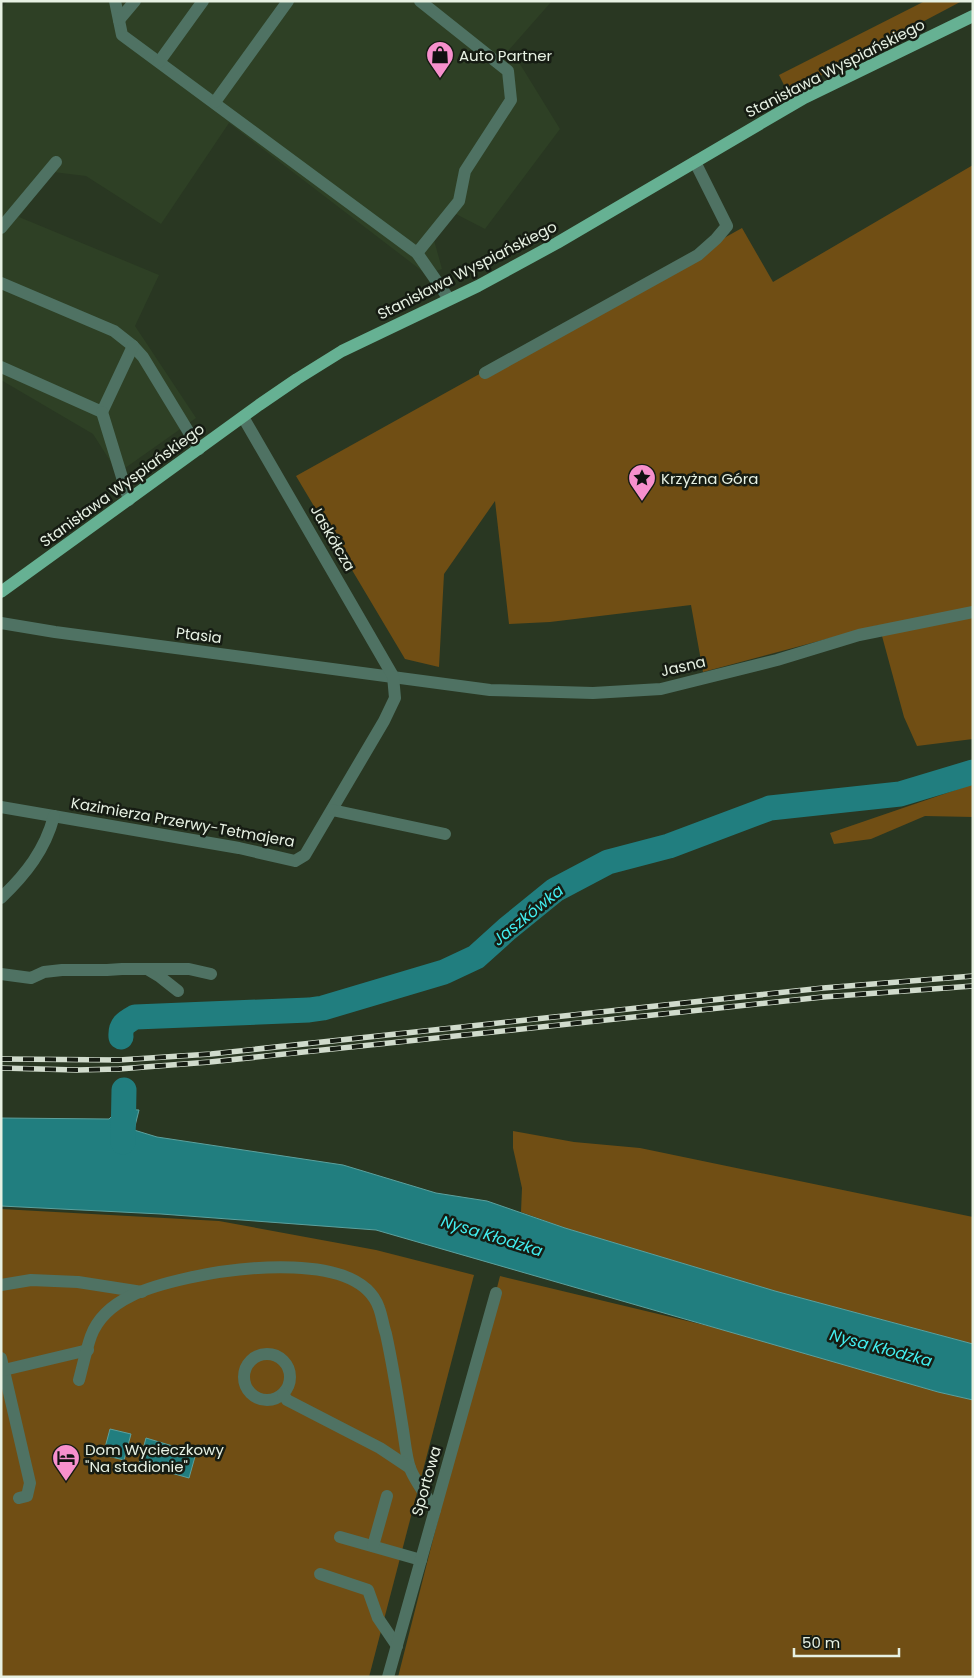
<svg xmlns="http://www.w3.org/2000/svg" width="974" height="1678" font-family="Poppins,sans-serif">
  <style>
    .built { fill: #2e4025 }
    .green { fill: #704e14 }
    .water { fill: #217e7f; stroke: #5ca09d }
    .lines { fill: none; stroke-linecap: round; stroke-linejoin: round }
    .river { stroke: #217e7f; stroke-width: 25 }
    .minor { stroke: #4f7263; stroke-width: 12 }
    .major { stroke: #66b193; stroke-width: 12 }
    .rail-casing { stroke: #d0dbcc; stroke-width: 5.5 }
    .rail { stroke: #161c13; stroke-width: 4; stroke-dasharray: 11; stroke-linecap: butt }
    .labels { text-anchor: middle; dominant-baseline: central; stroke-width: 5; stroke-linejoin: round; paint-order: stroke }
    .poi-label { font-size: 15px; fill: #e7f1e3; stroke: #161c13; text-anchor: start }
    .street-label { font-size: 15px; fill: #e7f1e3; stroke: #161c13 }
    .water-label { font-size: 16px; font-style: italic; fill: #42edef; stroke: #161c13 }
  </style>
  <rect width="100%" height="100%" fill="#293722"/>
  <path class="built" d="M8 1H552L508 51 520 64 560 129 485 229 454 213 434 240 442 269 426 274 229 123 161 224 86 176 53 172 19 217 159 275 135 326 196 418 118 473 93 434 1 380V9Z"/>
  <g class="green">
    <path d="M925 1H962L788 93 779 75Z"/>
    <path d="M973 165V739L917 746 904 717 879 625 703 672 691 605 550 622 509 624 495 501 444 574 439 667 405 659 296 476 742 228 773 282Z"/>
    <path d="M973 784V817L925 816 871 839 834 844 830 833Z"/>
    <path d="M513 1131 574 1142 640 1148 973 1217V1344L775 1291 565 1228 521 1212 522 1188 513 1148Z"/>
    <path d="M1 1209 219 1221 376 1250 474 1275 369 1677H1Z"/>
    <path d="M500 1276 725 1330 938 1392 973 1400V1677H398Z"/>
  </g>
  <g class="water">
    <path d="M119 1109 139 1110 134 1130 157 1137 343 1165 436 1193 487 1201 565 1228 775 1291 973 1344V1400L938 1392 376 1230 161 1214 1 1206V1118L109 1119Z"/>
    <path d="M110 1429 131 1434 124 1460 103 1455Z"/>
    <path d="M146 1438 196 1453 189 1478 139 1464Z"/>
  </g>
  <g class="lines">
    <g class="river">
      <path d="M121 1037C120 1025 126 1022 135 1017L309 1010 323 1008 444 972 476 957 507 929 555 890 608 862 669 846 770 808 900 794 973 772"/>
      <path d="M123 1142 124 1090"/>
    </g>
    <g class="minor">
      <path d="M115 1 122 35 417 253 449 299"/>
      <path d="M119 20 135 1"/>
      <path d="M159 62 203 1"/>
      <path d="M215 102 288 1"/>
      <path d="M1 228 56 162"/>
      <path d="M417 253 459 201 465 171 511 100 508 71 420 1"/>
      <path d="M1 283 114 331 133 346 143 357 199 449"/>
      <path d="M1 367 102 412 133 346"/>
      <path d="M485 373 698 255 716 239 727 226 695 162"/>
      <path d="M102 412 129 500"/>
      <path d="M1 623 55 632 490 690 593 693 661 689 777 660 859 635 973 612"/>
      <path d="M1 807 239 848 295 861 305 855 384 721 395 698 393 676 243 417"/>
      <path d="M332 810 445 834"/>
      <path d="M1 898C26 874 45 850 54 816"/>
      <path d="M149 970 159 976 178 991"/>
      <path d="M1 974 31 978 44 972 62 970H107L122 969H189L211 974"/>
      <path d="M1 1285 31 1280 78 1282 142 1292"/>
      <circle cx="267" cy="1377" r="23"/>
      <path d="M1 1358 30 1483 27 1496 19 1498"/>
      <path d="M4 1370 88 1350"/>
      <path d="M79 1380C83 1365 86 1350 91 1336 105 1298 152 1286 188 1278 234 1268 359 1250 379 1308 382 1316 383 1325 386 1334 393 1366 398 1398 403 1430 405 1442 406 1456 410 1468 414 1480 428 1498 435 1510"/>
      <path d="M283 1394 287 1400 380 1448 410 1468"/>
      <path d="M340 1537 421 1560"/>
      <path d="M373 1546 387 1496"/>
      <path d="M320 1574 368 1590 378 1618 397 1646"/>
      <path d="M388 1677 496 1293"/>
    </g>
    <path class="major" d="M1 592 259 405 297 379 342 351 478 286 557 243 804 98 973 16"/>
    <defs>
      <g id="rail">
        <path d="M1 1059 119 1060 211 1054 823 988 973 976"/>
        <path d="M1 1068 77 1070 119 1069 210 1062 823 997 973 986"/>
      </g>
    </defs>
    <use href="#rail" class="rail-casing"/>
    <use href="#rail" class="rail"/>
  </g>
  <defs>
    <symbol id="shop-pin" viewBox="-11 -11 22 30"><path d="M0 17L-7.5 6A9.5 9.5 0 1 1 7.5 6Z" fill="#f790cd" stroke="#161c13"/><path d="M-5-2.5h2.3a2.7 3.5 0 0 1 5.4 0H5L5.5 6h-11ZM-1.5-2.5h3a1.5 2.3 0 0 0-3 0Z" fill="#111"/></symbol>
    <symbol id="sight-pin" viewBox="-11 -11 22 30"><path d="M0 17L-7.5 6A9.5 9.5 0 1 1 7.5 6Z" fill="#f790cd" stroke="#161c13"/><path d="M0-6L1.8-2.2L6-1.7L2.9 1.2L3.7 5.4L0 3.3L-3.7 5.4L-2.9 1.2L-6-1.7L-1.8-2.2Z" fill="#111"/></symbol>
    <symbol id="hotel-pin" viewBox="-11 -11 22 30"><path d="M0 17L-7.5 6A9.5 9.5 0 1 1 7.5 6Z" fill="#f790cd" stroke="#161c13"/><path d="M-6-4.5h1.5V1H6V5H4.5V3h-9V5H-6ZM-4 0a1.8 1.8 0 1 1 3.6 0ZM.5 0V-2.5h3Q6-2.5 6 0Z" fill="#111"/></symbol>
  </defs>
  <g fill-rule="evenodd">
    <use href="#shop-pin" x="424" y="39" width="32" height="43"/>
    <use href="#sight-pin" x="626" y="462" width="32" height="43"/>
    <use href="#hotel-pin" x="50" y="1442" width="32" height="43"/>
  </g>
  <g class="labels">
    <g class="poi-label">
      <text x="459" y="55">Auto Partner</text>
      <text x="661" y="478">Krzyżna Góra</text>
      <text x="85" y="1449">Dom Wycieczkowy<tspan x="85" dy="17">"Na stadionie"</tspan></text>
    </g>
    <g class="street-label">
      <text transform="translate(835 68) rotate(-27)">Stanisława Wyspiańskiego</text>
      <text transform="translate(467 270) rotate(-27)">Stanisława Wyspiańskiego</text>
      <text transform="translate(122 485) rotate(-36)">Stanisława Wyspiańskiego</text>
      <text transform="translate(333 538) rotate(60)">Jaskółcza</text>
      <text transform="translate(199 635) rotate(7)">Ptasia</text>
      <text transform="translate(683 666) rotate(-13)">Jasna</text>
      <text transform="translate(183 822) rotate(10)">Kazimierza Przerwy-Tetmajera</text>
      <text transform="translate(426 1481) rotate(-74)">Sportowa</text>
    </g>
    <g class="water-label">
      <text transform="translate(528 915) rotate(-39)">Jaszkówka</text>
      <text transform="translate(492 1236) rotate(17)">Nysa Kłodzka</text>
      <text transform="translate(881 1348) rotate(15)">Nysa Kłodzka</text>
    </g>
  </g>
  <rect width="974" height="1678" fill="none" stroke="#e7f1e3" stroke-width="5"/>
  <path d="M794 1648v8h105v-8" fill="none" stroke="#e7f1e3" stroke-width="2.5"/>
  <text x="802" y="1648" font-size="15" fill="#e7f1e3" stroke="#161c13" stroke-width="4" paint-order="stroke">50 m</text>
</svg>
